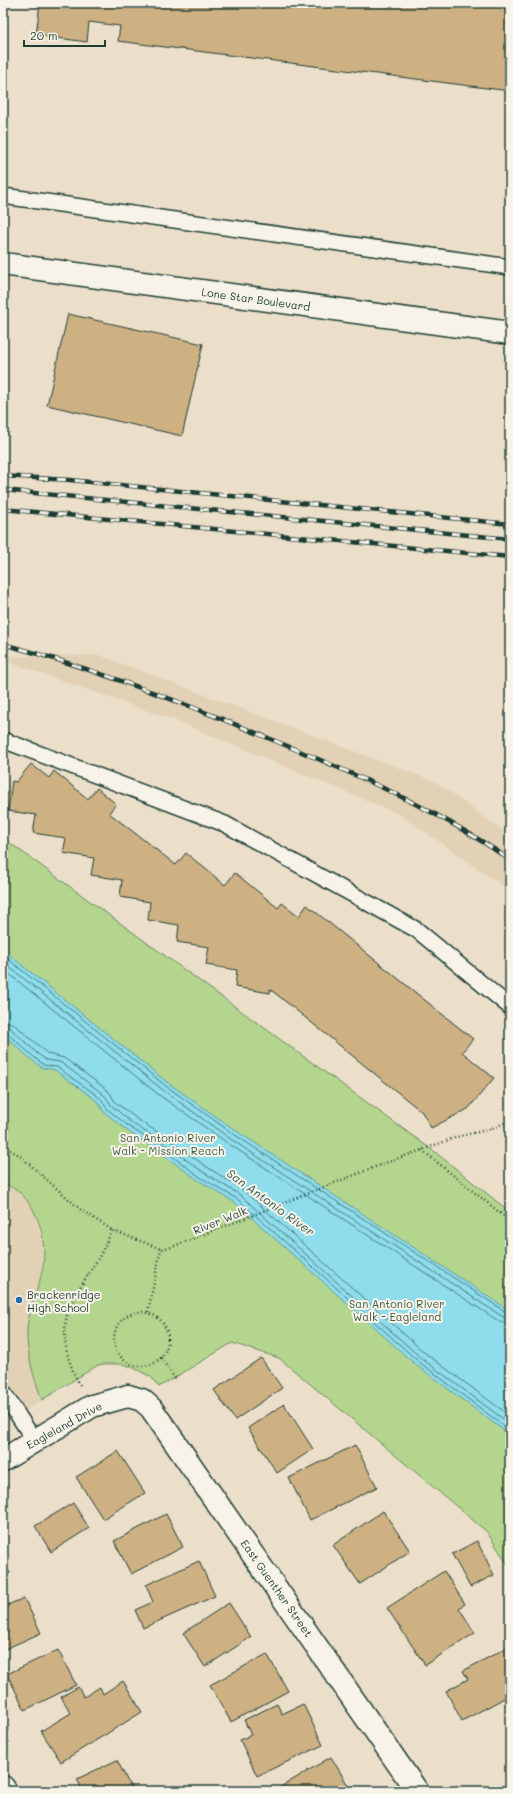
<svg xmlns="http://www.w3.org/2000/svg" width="513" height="1794" font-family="Mali,sans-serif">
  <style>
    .built { fill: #e2d1b5 }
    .green { fill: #b4d58e; stroke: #6a8961 }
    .water { fill: #8edcec; stroke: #629ca2 }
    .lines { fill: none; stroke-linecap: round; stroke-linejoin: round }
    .shore { stroke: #4b7d7e; stroke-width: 1 }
    .building { fill: #ceb183; stroke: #1f3d34 }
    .service-casing { stroke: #1f3d34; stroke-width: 18 }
    .minor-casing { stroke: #1f3d34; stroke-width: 25 }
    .tertiary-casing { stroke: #1f3d34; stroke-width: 25 }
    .path { stroke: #1f3d34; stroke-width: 2.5; stroke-dasharray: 1 3; stroke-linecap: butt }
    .service { stroke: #f7f3e8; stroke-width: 15 }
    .minor { stroke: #f7f3e8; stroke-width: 22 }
    .tertiary { stroke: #f7f3e8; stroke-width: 22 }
    .rail-casing { stroke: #1f3d34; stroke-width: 4.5 }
    .rail { stroke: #f7f3e8; stroke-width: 3; stroke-dasharray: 9; stroke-linecap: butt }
    .poi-dot { fill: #1f6fb2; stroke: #f7f3e8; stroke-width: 1.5 }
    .labels { text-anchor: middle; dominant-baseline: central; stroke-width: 4; stroke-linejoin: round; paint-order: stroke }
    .street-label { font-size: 11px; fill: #1f3d34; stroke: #f7f3e8 }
    .park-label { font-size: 11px; fill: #3d5b46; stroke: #f7f3e8 }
    .poi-label { font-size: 11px; fill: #1f3d34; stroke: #f7f3e8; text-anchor: start }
    .water-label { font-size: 12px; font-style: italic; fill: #355d59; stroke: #f7f3e8 }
  </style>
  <rect width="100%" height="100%" fill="#ebdfca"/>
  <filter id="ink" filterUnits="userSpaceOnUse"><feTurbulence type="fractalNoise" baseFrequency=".025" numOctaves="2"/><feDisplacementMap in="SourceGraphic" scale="8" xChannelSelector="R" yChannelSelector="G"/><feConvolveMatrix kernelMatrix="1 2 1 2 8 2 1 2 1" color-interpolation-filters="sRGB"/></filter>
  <g filter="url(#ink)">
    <g class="built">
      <path d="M99 655 436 782 510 836V891L399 814 176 721 3 660V657Z"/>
      <path d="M3 1183 16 1188 29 1203 36 1216 42 1241 43 1258 41 1276 27 1328 30 1357 42 1400 3 1425Z"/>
    </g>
    <path class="green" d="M3 838 435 1152 510 1212V1568L487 1532 279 1358 232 1343 159 1387 151 1377 132 1367 122 1364H104L98 1365 42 1400C34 1378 26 1353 27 1329 28 1313 37 1292 41 1276 50 1243 38 1195 3 1183Z"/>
    <path class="water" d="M3 950 168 1083 238 1132 510 1311V1438L503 1430 416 1365 234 1202 198 1180 154 1148 129 1132 103 1111 99 1103 92 1097 55 1070 43 1068 33 1061 3 1034Z"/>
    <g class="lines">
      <g class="shore">
        <path d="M3 955 166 1086 235 1135 506 1312 510 1313"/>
        <path d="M3 962 163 1090 232 1140 503 1317 510 1318"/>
        <path d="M3 969 159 1095 229 1144 500 1322 510 1324"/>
        <path d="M3 1020 14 1024 48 1054 64 1058 102 1086 110 1093 115 1102 137 1119 162 1135 207 1167 243 1190 425 1353 510 1416"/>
        <path d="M3 1026 10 1028 38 1054 46 1060 60 1062 98 1090 106 1097 111 1105 133 1124 159 1140 203 1172 240 1195 421 1358 510 1424"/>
        <path d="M3 1031 7 1033 35 1058 44 1065 57 1067 95 1094 102 1100 107 1109 131 1128 156 1144 200 1177 237 1199 418 1361 505 1427 510 1432"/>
      </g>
    </g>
    <g class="building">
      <path d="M40 3H510V91L118 41 120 26 89 22 87 42 36 35Z"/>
      <path d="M68 314 203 344 182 436 47 405Z"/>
      <path d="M31 764 49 778 54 771 88 799 97 788 116 804 109 813 176 865 186 853 225 885 235 873 278 908 282 903 299 916 307 905 473 1039 462 1052 494 1078 468 1109 431 1128 422 1112 270 989V993L235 987 237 970 206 965 209 947 177 942 179 925 148 920 150 902 120 897 122 880 91 875 94 858 63 853 66 838 33 833 36 815 8 811 12 781 16 782Z"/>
      <path d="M261 1358 282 1388 235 1420 214 1390Z"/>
      <path d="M284 1404 313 1449 277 1473 248 1428Z"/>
      <path d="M355 1445 377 1487 310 1520 289 1478Z"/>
      <path d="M118 1451 145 1493 103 1519 76 1477Z"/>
      <path d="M73 1503 89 1528 51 1552 35 1526Z"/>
      <path d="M383 1511 410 1551 360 1584 333 1545Z"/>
      <path d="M166 1514 183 1547 131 1574 114 1541Z"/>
      <path d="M477 1541 494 1575 470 1587 452 1554Z"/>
      <path d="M199 1561 215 1596 143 1628 135 1610 153 1602 146 1585Z"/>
      <path d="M3 1562 10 1573 3 1578Z"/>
      <path d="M444 1571 465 1604 459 1608 475 1633 425 1665 387 1608Z"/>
      <path d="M24 1598 41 1633 3 1650V1607Z"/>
      <path d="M229 1603 251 1637 205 1667 183 1633Z"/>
      <path d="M508 1647 510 1650V1695L462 1721 446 1691 468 1679 463 1671Z"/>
      <path d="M58 1650 76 1685 25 1710 7 1674Z"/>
      <path d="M267 1654 288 1691 231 1722 210 1685Z"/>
      <path d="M123 1681 142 1712 61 1762 41 1731 71 1713 61 1697 78 1687 84 1697 100 1687 103 1694Z"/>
      <path d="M277 1704 282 1714 303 1704 323 1745 257 1776 240 1740 251 1735 244 1720Z"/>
      <path d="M331 1757 349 1787 342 1791H281L279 1788Z"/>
      <path d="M117 1760 131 1788 124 1791H83L77 1779Z"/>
    </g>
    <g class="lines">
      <defs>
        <g id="service">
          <path d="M3 196 510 267"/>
          <path d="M3 740 225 824 417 930 510 1007"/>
          <path d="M3 1392 34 1440"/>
        </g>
        <g id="minor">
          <path d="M3 264 510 333"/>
          <path d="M128 1396 142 1400 151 1408 417 1791"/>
          <path d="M3 1787 6 1791"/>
        </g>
        <path id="tertiary" d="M3 1460 92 1406 128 1396"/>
      </defs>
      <use href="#service" class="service-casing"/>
      <use href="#minor" class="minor-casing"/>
      <use href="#tertiary" class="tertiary-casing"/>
      <g class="path">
        <path d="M3 1146 19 1155 81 1210 112 1230 161 1249 172 1247 380 1165 460 1136 487 1130 510 1121"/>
        <path d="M422 1150 510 1221"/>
        <path d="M148 1312 161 1249"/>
        <circle cx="141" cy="1339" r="27"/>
        <path d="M161 1358 176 1380"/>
        <path d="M80 1385C69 1366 62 1342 66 1320 69 1300 89 1275 99 1257 104 1248 108 1239 112 1230"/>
      </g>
      <use href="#service" class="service"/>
      <use href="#minor" class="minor"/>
      <use href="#tertiary" class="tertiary"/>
      <defs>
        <g id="rail">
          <path d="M3 476 70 480 510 524"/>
          <path d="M3 490 510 539"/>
          <path d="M3 509 510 557"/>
          <path d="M3 644C96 669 185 703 273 740 355 774 437 809 510 860"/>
        </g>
      </defs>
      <use href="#rail" class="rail-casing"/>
      <use href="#rail" class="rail"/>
    </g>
  </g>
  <circle class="poi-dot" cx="19" cy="1300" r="4"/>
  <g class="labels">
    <g class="street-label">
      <text transform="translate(256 299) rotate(8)">Lone Star Boulevard</text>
      <text transform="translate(220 1220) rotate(-22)">River Walk</text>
      <text transform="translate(64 1425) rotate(-29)">Eagleland Drive</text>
      <text transform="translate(277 1588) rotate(55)">East Guenther Street</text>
    </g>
    <g class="park-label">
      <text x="168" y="1137">San Antonio River<tspan x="168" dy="13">Walk - Mission Reach</tspan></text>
      <text x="397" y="1303">San Antonio River<tspan x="397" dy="13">Walk - Eagleland</tspan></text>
    </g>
    <g class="poi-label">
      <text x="27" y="1294">Brackenridge<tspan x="27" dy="13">High School</tspan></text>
    </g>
    <g class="water-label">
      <text transform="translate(271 1202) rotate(36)">San Antonio River</text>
    </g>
  </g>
  <rect width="513" height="1794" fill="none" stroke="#f7f3e8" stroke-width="16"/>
  <rect x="8" y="8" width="497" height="1778" fill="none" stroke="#1f3d34" stroke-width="1.5" filter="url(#ink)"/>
  <path d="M24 40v6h81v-6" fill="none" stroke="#1f3d34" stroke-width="2"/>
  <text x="30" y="40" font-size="12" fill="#1f3d34" stroke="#f7f3e8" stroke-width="3" paint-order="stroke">20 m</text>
</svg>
